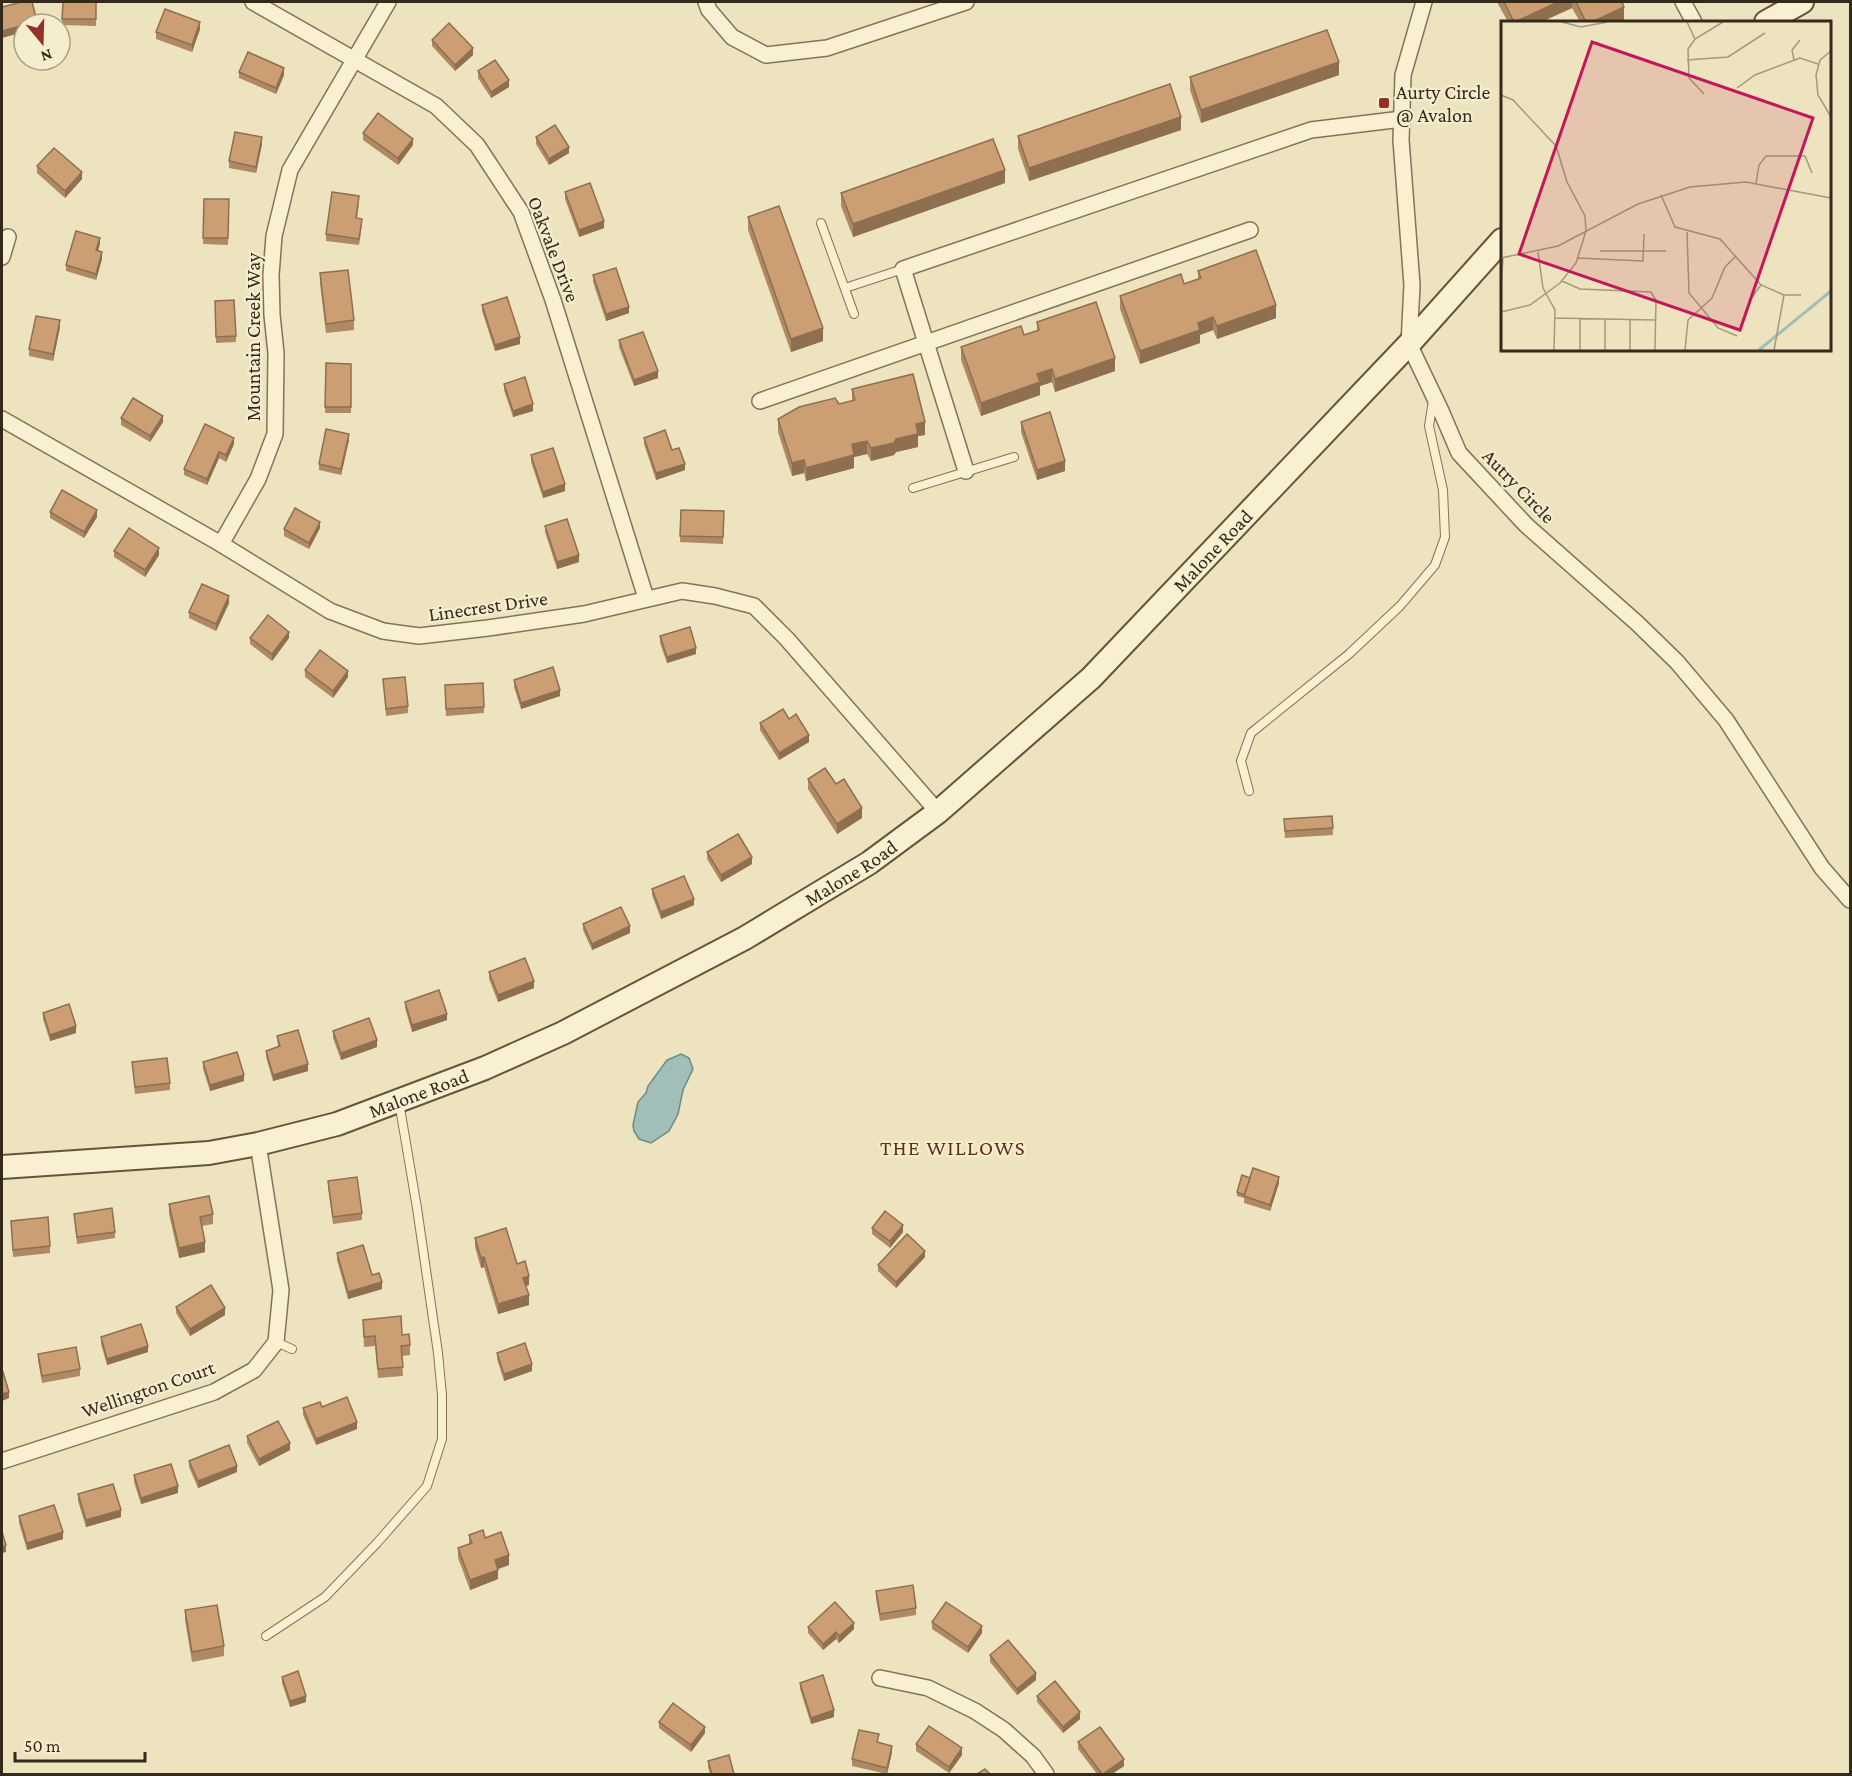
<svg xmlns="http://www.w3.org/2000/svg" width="1852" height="1776" font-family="'Crimson Pro',serif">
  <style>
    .water { fill: #a1beb8; stroke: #698c86; stroke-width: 1.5 }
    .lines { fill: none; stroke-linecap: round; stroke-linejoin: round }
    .lane-casing { stroke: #857357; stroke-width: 10 }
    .street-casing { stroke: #857357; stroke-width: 18 }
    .secondary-casing { stroke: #66543a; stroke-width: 26 }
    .lane { stroke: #f8f0d0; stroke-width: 8 }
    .street { stroke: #f8f0d0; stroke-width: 15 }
    .secondary { stroke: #f8f0d0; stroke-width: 22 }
    .wall { fill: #af8963 }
    .shaded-wall { fill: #8e6f50 }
    .building { fill: #cb9f73; stroke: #8e6f50; stroke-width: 1.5 }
    .poi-dot { fill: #933027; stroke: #f5edcd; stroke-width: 2 }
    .labels { text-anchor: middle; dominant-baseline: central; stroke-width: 4.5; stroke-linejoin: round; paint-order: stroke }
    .poi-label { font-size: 20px; fill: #342a1b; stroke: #f5edcd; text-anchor: start }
    .street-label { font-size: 20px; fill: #342a1b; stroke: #f5edcd }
    .neighbourhood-label { font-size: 21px; letter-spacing: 1.5px; fill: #60301b; stroke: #f5edcd }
    .inset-river { fill: none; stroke: #a1beb8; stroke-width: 3 }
    .inset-road { fill: none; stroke: #a3997d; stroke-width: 1.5 }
    .view { fill: #c2185b; fill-opacity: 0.15; stroke: #c2185b; stroke-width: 3 }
    .inset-edge { fill: none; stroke: #342a1b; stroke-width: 3 }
  </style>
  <rect width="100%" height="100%" fill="#ede3be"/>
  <path class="water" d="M681 1054 689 1058 693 1069 683 1090 678 1114 669 1131 651 1143 639 1139 634 1131 633 1125 638 1102 646 1093 648 1086 667 1060Z"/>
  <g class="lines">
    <defs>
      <g id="lane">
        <path d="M821 223 854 314"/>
        <path d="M845 288 903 269"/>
        <path d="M913 488 1014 457"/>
        <path d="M1249 791 1241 761 1251 733 1349 654 1400 606 1435 565 1445 537 1443 490 1429 426 1433 400"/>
        <path d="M276 1342 292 1349"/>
        <path d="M266 1636 325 1597 377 1543 427 1486 442 1439V1395L438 1353 417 1208 399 1102"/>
      </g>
      <g id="street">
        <path d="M253 2 436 106 477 145 521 212 553 300 646 598"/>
        <path d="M706 2 709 10 732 37 766 55 827 48 966 2"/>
        <path d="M1424 2 1403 75 1401 140 1412 285 1409 344 1441 411 1459 453 1526 525 1637 623 1677 662 1726 720 1822 868 1850 900"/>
        <path d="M1683 2 1694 22"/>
        <path d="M2 257 8 237"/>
        <path d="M760 401 1250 230"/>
        <path d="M2 419 221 544 330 611 383 631 419 636 488 628 584 614 682 591 715 596 754 606 787 639 938 812"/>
        <path d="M966 471 903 269 1311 130 1402 119"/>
        <path d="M221 544 258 479 275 434 276 353 272 315 271 275 274 236 290 170 388 2"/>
        <path d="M2 1461 214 1392 254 1370 276 1342 281 1290 258 1144"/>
        <path d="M880 1678 928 1688 975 1711 1004 1730 1033 1756 1046 1774"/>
      </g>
      <g id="secondary">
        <path d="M1766 22 1802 2"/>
        <path id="s1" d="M2 1167 209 1153 258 1144 337 1124 485 1068 563 1033 745 938 869 863 938 812 1091 678 1409 344 1502 240"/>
      </g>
    </defs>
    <use href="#lane" class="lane-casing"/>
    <use href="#street" class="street-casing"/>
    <use href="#secondary" class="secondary-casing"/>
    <use href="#lane" class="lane"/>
    <use href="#street" class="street"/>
    <use href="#secondary" class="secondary"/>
  </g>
  <g class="wall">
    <path d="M63 2H96V26L62 25Z"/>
    <path d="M1497 2H1622L1624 20 1618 22H1580L1572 8 1541 22H1508Z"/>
    <path d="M200 29 192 52 156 39V32Z"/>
    <path d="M432 40 473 55 455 71 432 46Z"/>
    <path d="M478 71 509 87 491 98 478 78Z"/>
    <path d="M239 72 284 75 276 94 239 78Z"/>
    <path d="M1339 75 1201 123 1190 90V77Z"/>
    <path d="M1181 130 1029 181 1018 149V136Z"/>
    <path d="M363 133 413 145 398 165 363 140Z"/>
    <path d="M536 137 569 153 549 165 536 144Z"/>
    <path d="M262 144 256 173 229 168V161Z"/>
    <path d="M37 166 82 179 65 198 37 173Z"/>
    <path d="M1005 183 853 237 841 206V193Z"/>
    <path d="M565 192 604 228 579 237 565 199Z"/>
    <path d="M204 199H229L228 245 203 244Z"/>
    <path d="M359 203 357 218 362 225 359 245 326 241V234Z"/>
    <path d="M748 217 823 341 791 352 748 230Z"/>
    <path d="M100 244 98 251 102 259 96 280 66 271V265Z"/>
    <path d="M1198 271 1276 318 1217 339 1213 330 1200 335V343L1140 364 1120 309V296L1184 284 1198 279Z"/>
    <path d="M320 273 354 320V330L326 333 320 283Z"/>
    <path d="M593 275 629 313 606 321 593 282Z"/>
    <path d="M215 301 236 336V342L216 343Z"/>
    <path d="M482 305 520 344 495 351 482 311Z"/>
    <path d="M1037 322 1115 371 1055 392 1052 382 1040 386V395L981 416 961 360V347L1024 335 1037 331Z"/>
    <path d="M60 327 53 361 29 356V349Z"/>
    <path d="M619 340 658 378 634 386 619 347Z"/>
    <path d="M326 363 351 364V413H325Z"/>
    <path d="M504 384 533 411 513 417 504 390Z"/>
    <path d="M852 389 925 435 918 436V447L896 452 894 455 871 461 867 454 854 457V468L806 481 804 473 792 476 778 432V419L852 401Z"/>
    <path d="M121 418 163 422 150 442 121 425Z"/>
    <path d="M1021 422 1065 471 1037 480 1021 432Z"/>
    <path d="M644 438 672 450 685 470 656 480 644 444Z"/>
    <path d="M349 440 341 475 319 470V464Z"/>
    <path d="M234 444 226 462 219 458 207 485 184 475V469Z"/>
    <path d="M531 455 565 491 543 498 531 462Z"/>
    <path d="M681 510 724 511 723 544 680 542Z"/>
    <path d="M50 512 97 517 84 538 50 518Z"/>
    <path d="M545 526 579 562 557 569 545 532Z"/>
    <path d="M320 528 309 549 284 536V529Z"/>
    <path d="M114 551 159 555 145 577 114 557Z"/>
    <path d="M229 603 216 631 189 618V612Z"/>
    <path d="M660 636 696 654 667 663 660 643Z"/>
    <path d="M250 638H289L272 661 250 644Z"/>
    <path d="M305 670 348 677 333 698 305 677Z"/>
    <path d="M383 679 408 706V713L386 716Z"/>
    <path d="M514 680 560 696 521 709 514 687Z"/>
    <path d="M445 692 484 707V713L446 716Z"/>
    <path d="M789 719 809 742 779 760 760 730V723Z"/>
    <path d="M808 779 862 818 837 834 808 789Z"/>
    <path d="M1332 816 1333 835 1285 838 1284 819Z"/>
    <path d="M707 852 752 864 721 882 707 859Z"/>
    <path d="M652 889 694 905 661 919 652 895Z"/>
    <path d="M583 924 630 933 592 950 583 930Z"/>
    <path d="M489 972 534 988 498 1002 489 979Z"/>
    <path d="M405 1002 447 1020 412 1032 405 1008Z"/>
    <path d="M43 1013 76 1033 50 1041 43 1019Z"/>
    <path d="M333 1031 377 1047 341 1060 333 1038Z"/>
    <path d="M277 1036 308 1071 273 1081 266 1057V1051L278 1047Z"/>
    <path d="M132 1062 170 1083V1090L135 1094Z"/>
    <path d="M203 1062 244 1081 210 1091 203 1069Z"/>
    <path d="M1250 1178 1279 1183 1270 1211 1244 1203V1198L1237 1196V1192Z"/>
    <path d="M328 1181 362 1213V1220L333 1224 328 1187Z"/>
    <path d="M169 1204 213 1214V1224L202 1226 205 1252 179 1258 169 1214Z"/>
    <path d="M74 1214 115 1232V1238L77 1244Z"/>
    <path d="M11 1221 50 1246V1253L13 1257Z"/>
    <path d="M872 1228 903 1232 890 1248 872 1234Z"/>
    <path d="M475 1238 517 1264 529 1285 526 1286 529 1305 498 1314 484 1267 481 1268 475 1247Z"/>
    <path d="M337 1253 382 1289 348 1299 337 1260Z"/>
    <path d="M925 1257 896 1288 878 1271V1265Z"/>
    <path d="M176 1307 225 1315 190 1336 176 1313Z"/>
    <path d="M363 1320 402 1335 410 1345V1355L402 1356 403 1376 378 1378 375 1346 364 1347Z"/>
    <path d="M101 1337 148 1352 107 1365 101 1344Z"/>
    <path d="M497 1353 532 1371 504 1381 497 1359Z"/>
    <path d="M38 1354 80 1369V1376L42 1383 38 1360Z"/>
    <path d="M322 1407 357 1429 316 1445 303 1415V1408Z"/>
    <path d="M247 1436 290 1450 259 1466 247 1443Z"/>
    <path d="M189 1461 237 1472 198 1488 189 1467Z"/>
    <path d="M134 1475 178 1493 141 1504 134 1482Z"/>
    <path d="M78 1494 121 1517 86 1527 78 1501Z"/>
    <path d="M19 1516 63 1539 27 1550 19 1523Z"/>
    <path d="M469 1535 485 1538 509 1565 498 1569V1579L470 1590 458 1558V1548L469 1544Z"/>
    <path d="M876 1591 916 1608V1615L880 1621 876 1598Z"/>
    <path d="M185 1610 224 1646V1656L192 1662 185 1620Z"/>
    <path d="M932 1622 982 1633 968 1653 932 1629Z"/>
    <path d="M808 1627 854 1629 839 1643 836 1639 823 1650 808 1633Z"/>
    <path d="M990 1655 1036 1680 1017 1695 990 1662Z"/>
    <path d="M282 1677 306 1702 290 1707 282 1683Z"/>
    <path d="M800 1683 834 1717 811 1724 800 1689Z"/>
    <path d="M1037 1696 1080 1719 1063 1733 1037 1702Z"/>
    <path d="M659 1722 705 1733 691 1752 659 1728Z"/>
    <path d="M879 1741 878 1742 892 1752 887 1774 852 1766V1759Z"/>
    <path d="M1078 1742 1124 1766 1112 1774H1097L1078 1749Z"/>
    <path d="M916 1744 962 1755 949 1773 916 1751Z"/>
    <path d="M708 1761 734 1774H710L708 1767Z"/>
  </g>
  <g class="shaded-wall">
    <path d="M1558 2H1572V8L1541 22H1515Z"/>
    <path d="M1624 7V20L1618 22H1592Z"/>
    <path d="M200 22V29L192 52V45Z"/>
    <path d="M24 25V32L2 38V31Z"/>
    <path d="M473 48V55L455 71V65Z"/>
    <path d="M1339 62V75L1201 123V110Z"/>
    <path d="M284 68V75L276 94V88Z"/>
    <path d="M509 80V87L491 98V92Z"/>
    <path d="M1181 117V130L1029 181V168Z"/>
    <path d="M262 137V144L256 173V167Z"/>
    <path d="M413 139V145L398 165V158Z"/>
    <path d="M569 147V153L549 165V159Z"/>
    <path d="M1005 170V183L853 237V224Z"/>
    <path d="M82 172V179L65 198V191Z"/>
    <path d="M604 221V228L579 237V230Z"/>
    <path d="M100 238V244L96 256V250Z"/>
    <path d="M102 252V259L96 280V274Z"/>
    <path d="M1276 305V318L1217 339V326Z"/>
    <path d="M629 307V313L606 321V314Z"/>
    <path d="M1213 317V330L1200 335V343L1140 364V351L1198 323Z"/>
    <path d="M60 320V327L53 361V354Z"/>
    <path d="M823 328V341L791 352V339Z"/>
    <path d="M520 337V344L495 351V345Z"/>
    <path d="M1115 358V371L1055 392V379Z"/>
    <path d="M1052 369V382L1040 386V395L981 416V403L1037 374Z"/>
    <path d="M658 371V378L634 386V380Z"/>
    <path d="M533 404V411L513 417V411Z"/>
    <path d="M163 416V422L150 442V436Z"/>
    <path d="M925 422V435L918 436V447L896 452 894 455 871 461V448L896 439 916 424Z"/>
    <path d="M349 434V440L341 475V469Z"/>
    <path d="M234 438V444L226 462V455Z"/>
    <path d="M867 441V454L854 457V468L806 481V468L852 444Z"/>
    <path d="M219 452V458L207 485V479Z"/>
    <path d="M804 460V473L792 476V463Z"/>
    <path d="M1065 461V471L1037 480V470Z"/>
    <path d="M685 464V470L656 480V473Z"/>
    <path d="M565 484V491L543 498V492Z"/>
    <path d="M97 510V517L84 538V532Z"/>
    <path d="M320 522V528L309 549V543Z"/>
    <path d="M159 548V555L145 577V570Z"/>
    <path d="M579 555V562L557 569V562Z"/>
    <path d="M229 596V603L216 631V624Z"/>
    <path d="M289 632V638L272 661V654Z"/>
    <path d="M696 648V654L667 663V657Z"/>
    <path d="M348 671V677L333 698V691Z"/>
    <path d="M560 690V696L521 709V703Z"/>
    <path d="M809 735V742L779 760V753Z"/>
    <path d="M862 808V818L837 834V824Z"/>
    <path d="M752 857V864L721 882V875Z"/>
    <path d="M694 899V905L661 919V912Z"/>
    <path d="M630 926V933L592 950V944Z"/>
    <path d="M534 981V988L498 1002V995Z"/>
    <path d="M447 1014V1020L412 1032V1025Z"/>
    <path d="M76 1026V1033L50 1041V1035Z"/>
    <path d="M377 1040V1047L341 1060V1053Z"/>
    <path d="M308 1064V1071L273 1081V1075Z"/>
    <path d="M244 1075V1081L210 1091V1085Z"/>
    <path d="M1279 1177V1183L1270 1211V1205Z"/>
    <path d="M903 1225V1232L890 1248V1241Z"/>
    <path d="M205 1242V1252L179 1258V1248Z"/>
    <path d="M925 1251V1257L896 1288V1282Z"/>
    <path d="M484 1257V1267L481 1268V1258Z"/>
    <path d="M529 1276V1285L523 1287V1278Z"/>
    <path d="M382 1282V1289L348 1299V1292Z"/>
    <path d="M529 1295V1305L498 1314V1304Z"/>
    <path d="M225 1308V1315L190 1336V1329Z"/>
    <path d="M148 1346V1352L107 1365V1359Z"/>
    <path d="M532 1364V1371L504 1381V1374Z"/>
    <path d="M9 1392V1398L2 1401V1394Z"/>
    <path d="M357 1422V1429L316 1445V1439Z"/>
    <path d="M290 1443V1450L259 1466V1459Z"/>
    <path d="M237 1466V1472L198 1488V1481Z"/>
    <path d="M178 1486V1493L141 1504V1498Z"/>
    <path d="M121 1510V1517L86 1527V1520Z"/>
    <path d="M63 1532V1539L27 1550V1543Z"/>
    <path d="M6 1545V1552L2 1553V1547Z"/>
    <path d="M509 1555V1565L495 1570V1560Z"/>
    <path d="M498 1570V1579L470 1590V1580Z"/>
    <path d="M854 1623V1629L839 1643V1636Z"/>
    <path d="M982 1626V1633L968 1653V1647Z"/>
    <path d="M836 1632V1639L823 1650V1644Z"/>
    <path d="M1036 1673V1680L1017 1695V1689Z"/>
    <path d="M306 1696V1702L290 1707V1701Z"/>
    <path d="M834 1710V1717L811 1724V1718Z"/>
    <path d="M1080 1712V1719L1063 1733V1727Z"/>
    <path d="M705 1727V1733L691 1752V1745Z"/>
    <path d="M892 1746V1752L887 1774V1768Z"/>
    <path d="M962 1748V1755L949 1773V1767Z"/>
    <path d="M1124 1759V1766L1112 1774H1103Z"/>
  </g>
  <g class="building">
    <path d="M21 2H32L37 21 24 24V25L2 31V7Z"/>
    <path d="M63 2H96V19H62Z"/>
    <path d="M1504 2H1558L1515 22H1514Z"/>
    <path d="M1576 2H1622L1624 7 1592 22H1586Z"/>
    <path d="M165 9 200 22 192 45 156 32Z"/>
    <path d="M449 23 473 48 455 65 432 40Z"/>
    <path d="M1327 30 1339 62 1201 110 1190 77Z"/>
    <path d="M248 52 284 68 276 88 239 72Z"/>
    <path d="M495 60 509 80 491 92 478 71Z"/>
    <path d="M1170 84 1181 117 1029 168 1018 136Z"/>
    <path d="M378 113 413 139 398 158 363 133Z"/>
    <path d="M555 125 569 147 549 159 536 137Z"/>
    <path d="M235 132 262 137 256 167 229 161Z"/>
    <path d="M993 139 1005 170 853 224 841 193Z"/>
    <path d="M54 148 82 172 65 191 37 166Z"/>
    <path d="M590 183 604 221 579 230 565 192Z"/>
    <path d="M332 192 359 196 356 218 362 219 359 239 326 234Z"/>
    <path d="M204 199H229L228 238H203Z"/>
    <path d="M779 206 823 328 791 339 748 217Z"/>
    <path d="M76 231 100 238 96 250 102 252 96 274 66 265Z"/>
    <path d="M1256 250 1276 305 1217 326 1213 317 1198 323 1200 330 1140 351 1120 296 1181 274 1184 284 1201 278 1198 271Z"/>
    <path d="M616 268 629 307 606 314 593 275Z"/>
    <path d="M348 270 354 320 326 324 320 273Z"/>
    <path d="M507 297 520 337 495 345 482 305Z"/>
    <path d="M234 300 236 336 216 337 215 301Z"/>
    <path d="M1096 302 1115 358 1055 379 1052 369 1037 374 1040 382 981 403 961 347 1021 326 1024 335 1039 330 1037 322Z"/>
    <path d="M36 316 60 320 53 354 29 349Z"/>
    <path d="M643 332 658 371 634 380 619 340Z"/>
    <path d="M326 363 351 364V407H325Z"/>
    <path d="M913 374 925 422 916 424 918 434 896 439 894 443 871 448 867 441 852 444 854 455 806 468 804 460 792 463 778 419 799 407 835 398 839 404 855 400 852 389Z"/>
    <path d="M525 377 533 404 513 411 504 384Z"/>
    <path d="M133 398 163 416 150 436 121 418Z"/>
    <path d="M1050 412 1065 461 1037 470 1021 422Z"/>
    <path d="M205 424 234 438 226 455 219 452 207 479 184 469Z"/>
    <path d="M326 429 349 434 341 469 319 464Z"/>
    <path d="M665 430 672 450 679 448 685 464 656 473 644 438Z"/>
    <path d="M553 448 565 484 543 492 531 455Z"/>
    <path d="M62 490 97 510 84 532 50 512Z"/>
    <path d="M295 508 320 522 309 543 284 529Z"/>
    <path d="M681 510 724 511 723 537 680 536Z"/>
    <path d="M567 519 579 555 557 562 545 526Z"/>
    <path d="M129 528 159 548 145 570 114 551Z"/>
    <path d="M202 584 229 596 216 624 189 612Z"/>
    <path d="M268 615 289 632 272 654 250 638Z"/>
    <path d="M690 627 696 648 667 657 660 636Z"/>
    <path d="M320 650 348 671 333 691 305 670Z"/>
    <path d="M553 667 560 690 521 703 514 680Z"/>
    <path d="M405 677 408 706 386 709 383 679Z"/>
    <path d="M483 683 484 707 446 709 445 685Z"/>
    <path d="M783 709 789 719 796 714 809 735 779 753 760 723Z"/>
    <path d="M825 768 836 784 844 779 862 808 837 824 808 779Z"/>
    <path d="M1332 816 1333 828 1285 831 1284 819Z"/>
    <path d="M738 834 752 857 721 875 707 852Z"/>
    <path d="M684 876 694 899 661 912 652 889Z"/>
    <path d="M621 907 630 926 592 944 583 924Z"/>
    <path d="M525 958 534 981 498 995 489 972Z"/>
    <path d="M439 990 447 1014 412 1025 405 1002Z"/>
    <path d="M69 1004 76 1026 50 1035 43 1013Z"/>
    <path d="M369 1018 377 1040 341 1053 333 1031Z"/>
    <path d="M298 1030 308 1064 273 1075 266 1051 280 1046 277 1036Z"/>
    <path d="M237 1052 244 1075 210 1085 203 1062Z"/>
    <path d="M167 1058 170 1083 135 1087 132 1062Z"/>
    <path d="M1253 1168 1279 1177 1270 1205 1244 1196Z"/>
    <path d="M1242 1175 1250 1178 1244 1195 1237 1192Z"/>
    <path d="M357 1177 362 1213 333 1217 328 1181Z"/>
    <path d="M209 1196 213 1214 200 1217 205 1242 179 1248 169 1204Z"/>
    <path d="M112 1208 115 1232 77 1237 74 1214Z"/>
    <path d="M885 1211 903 1225 890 1241 872 1228Z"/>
    <path d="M48 1217 50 1246 13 1250 11 1221Z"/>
    <path d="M506 1228 517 1264 525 1261 529 1276 523 1278 529 1295 498 1304 484 1257 481 1258 475 1238Z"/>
    <path d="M907 1234 925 1251 896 1282 878 1265Z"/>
    <path d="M363 1245 372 1275 379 1273 382 1282 348 1292 337 1253Z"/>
    <path d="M211 1285 225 1308 190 1329 176 1307Z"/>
    <path d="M401 1316 402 1335 409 1334 410 1345 401 1346 403 1367 378 1369 375 1336 364 1337 363 1320Z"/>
    <path d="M141 1324 148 1346 107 1359 101 1337Z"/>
    <path d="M525 1343 532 1364 504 1374 497 1353Z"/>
    <path d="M76 1347 80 1369 42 1376 38 1354Z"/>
    <path d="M2 1372H3L9 1392 2 1394Z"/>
    <path d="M347 1397 357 1422 316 1439 303 1408 320 1402 322 1407Z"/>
    <path d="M278 1421 290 1443 259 1459 247 1436Z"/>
    <path d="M229 1445 237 1466 198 1481 189 1461Z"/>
    <path d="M171 1464 178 1486 141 1498 134 1475Z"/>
    <path d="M113 1484 121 1510 86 1520 78 1494Z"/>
    <path d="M54 1505 63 1532 27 1543 19 1516Z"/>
    <path d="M483 1530 485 1538 501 1532 509 1555 495 1560 498 1570 470 1580 458 1548 472 1543 469 1535Z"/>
    <path d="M2 1532 6 1545 2 1547Z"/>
    <path d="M913 1585 916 1608 880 1614 876 1591Z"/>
    <path d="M835 1602 854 1623 839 1636 836 1632 823 1644 808 1627Z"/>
    <path d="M946 1602 982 1626 968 1647 932 1622Z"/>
    <path d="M217 1605 224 1646 192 1652 185 1610Z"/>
    <path d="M1008 1640 1036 1673 1017 1689 990 1655Z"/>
    <path d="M298 1671 306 1696 290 1701 282 1677Z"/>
    <path d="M823 1675 834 1710 811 1718 800 1683Z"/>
    <path d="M1055 1681 1080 1712 1063 1727 1037 1696Z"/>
    <path d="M673 1703 705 1727 691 1745 659 1722Z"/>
    <path d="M929 1726 962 1748 949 1767 916 1744Z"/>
    <path d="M1100 1727 1124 1759 1103 1774H1102L1078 1742Z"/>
    <path d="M859 1730 879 1734 877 1742 892 1746 887 1768 852 1759Z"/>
    <path d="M729 1755 734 1774H712L708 1761Z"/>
    <path d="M985 1769 990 1774H977Z"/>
  </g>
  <rect class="poi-dot" x="1378" y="97" width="12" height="12" rx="3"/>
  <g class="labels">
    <g class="poi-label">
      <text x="1396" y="92">Aurty Circle<tspan x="1396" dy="23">@ Avalon</tspan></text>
    </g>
    <g class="street-label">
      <text transform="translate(554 249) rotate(69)">Oakvale Drive</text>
      <text transform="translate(253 337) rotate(-90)">Mountain Creek Way</text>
      <text transform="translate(1519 486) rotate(46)">Autry Circle</text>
      <text stroke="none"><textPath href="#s1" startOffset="1398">Malone Road</textPath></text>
      <text transform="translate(488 606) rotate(-8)">Linecrest Drive</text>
      <text stroke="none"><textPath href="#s1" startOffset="912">Malone Road</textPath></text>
      <text stroke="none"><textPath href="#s1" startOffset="426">Malone Road</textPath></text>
      <text transform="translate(148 1389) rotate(-19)">Wellington Court</text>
    </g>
    <g class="neighbourhood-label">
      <text x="953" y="1148">THE WILLOWS</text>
    </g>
  </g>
  <g transform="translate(1501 21)">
    <rect width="330" height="330" fill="#ede3be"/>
    <path class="inset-river" d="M258 329 330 270"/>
    <path class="inset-road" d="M61 1 80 6 106 1M186 1 194 18M330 30 319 39 315 54 317 74 330 96M186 39 227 36 264 12M293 39 291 29 299 19M236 67 254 54 299 37 317 43M203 73 188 57 187 28 194 18 222 1M0 74 12 79 55 125 66 161 84 195 85 210 75 242 59 262 29 284 0 291M255 162 258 144 265 135H304L311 152M160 174 174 206 219 218 260 264 283 274H300M186 211 188 272 217 307 236 315M99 230H165M37 231 42 267 54 289 53 329M0 237 57 225 137 183 189 166 245 161 330 177M77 237 142 240 143 213M61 260 79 268 150 271 155 279 154 329M0 266 2 237M248 280 260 264M54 297 154 299M79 329V298M104 329V298M129 329V299M184 329 187 299 211 277 224 246 235 235M273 329 283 274"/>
    <path class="view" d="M91 21 312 97 239 309 18 233Z"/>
    <rect width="330" height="330" class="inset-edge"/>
  </g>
  <rect width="1852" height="1776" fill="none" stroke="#342a1b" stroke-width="6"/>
  <g transform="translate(42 42) rotate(161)"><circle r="28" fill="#f5edcd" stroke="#a89f86" stroke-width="1.5"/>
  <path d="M0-4.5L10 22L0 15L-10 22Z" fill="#933027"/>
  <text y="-9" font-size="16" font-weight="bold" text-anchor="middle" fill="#342a1b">N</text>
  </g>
  <path d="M15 1752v9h130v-9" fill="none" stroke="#342a1b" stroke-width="3"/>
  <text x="24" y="1752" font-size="18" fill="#342a1b" stroke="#f5edcd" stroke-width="4.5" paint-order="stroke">50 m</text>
</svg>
